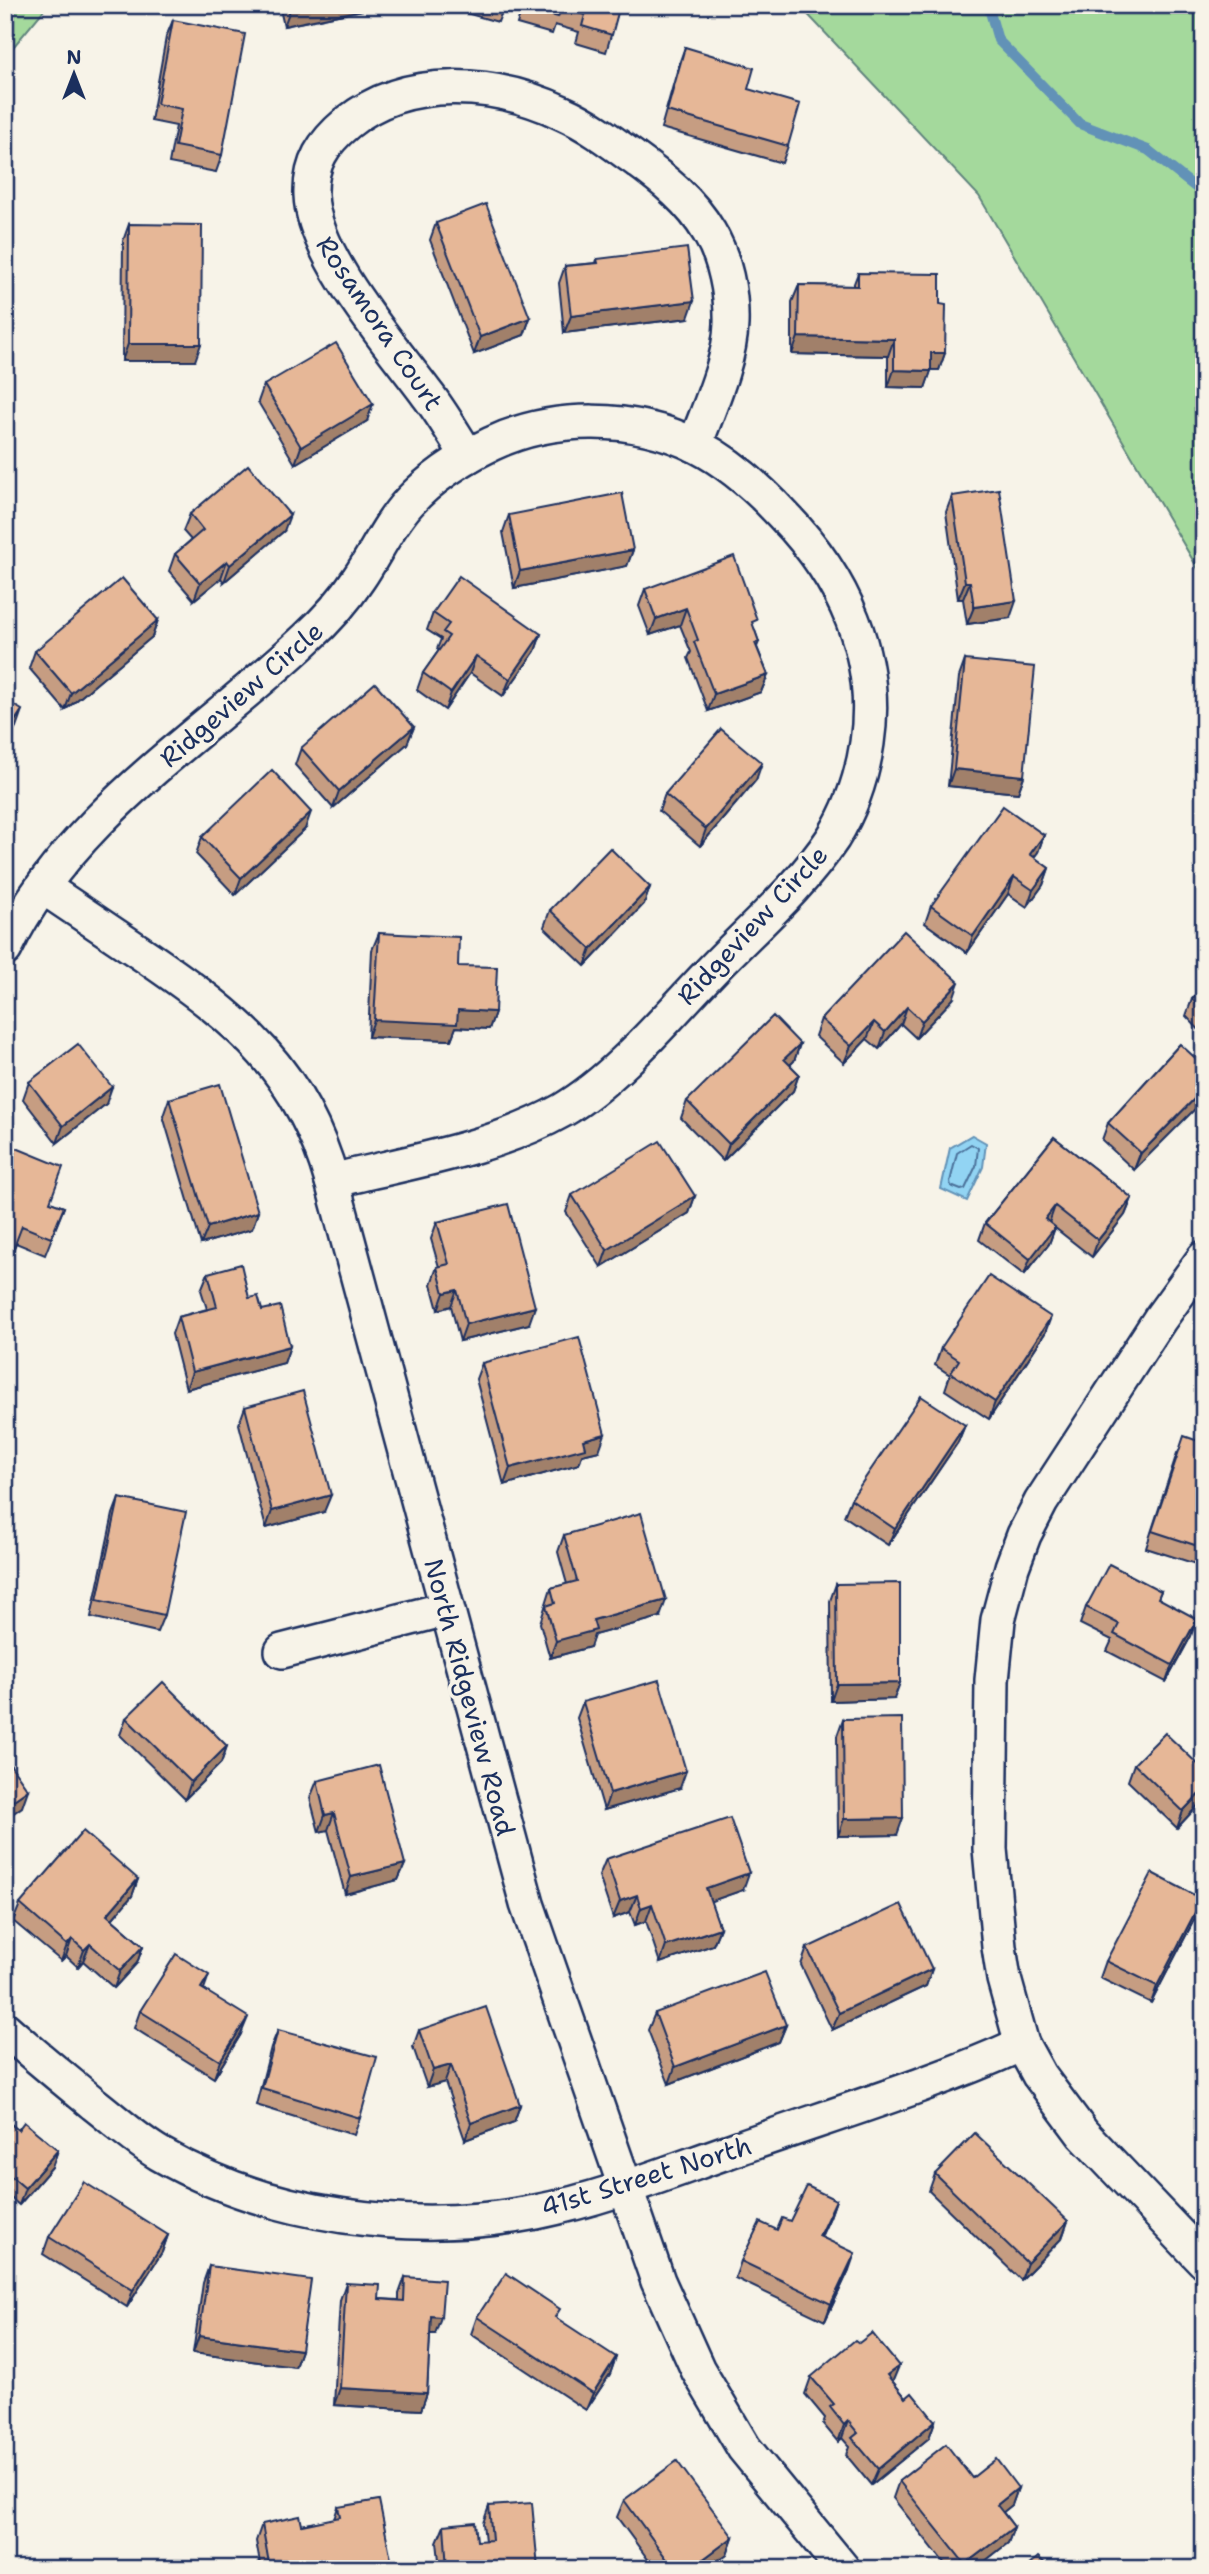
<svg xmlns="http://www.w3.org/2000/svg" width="1209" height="2574" font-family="'Shantell Sans',sans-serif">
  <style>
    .green { fill: #a4d99c; stroke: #60847d; stroke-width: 2 }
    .water { fill: #92d4f3; stroke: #6292b7; stroke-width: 2 }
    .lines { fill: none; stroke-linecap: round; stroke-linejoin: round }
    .shore { stroke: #4b719a; stroke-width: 2 }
    .stream { stroke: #6292b7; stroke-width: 10 }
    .minor-casing { stroke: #1b2f5e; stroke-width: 38 }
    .minor { stroke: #f7f3e8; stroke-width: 33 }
    .wall { fill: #c69d82; stroke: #1b2f5e; stroke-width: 2 }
    .shaded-wall { fill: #a1806a; stroke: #1b2f5e; stroke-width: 2 }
    .building { fill: #e6b797; stroke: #1b2f5e; stroke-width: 2 }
    .labels { text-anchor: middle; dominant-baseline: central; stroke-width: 7; stroke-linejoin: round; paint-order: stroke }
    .street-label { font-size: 26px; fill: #1b2f5e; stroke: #f7f3e8 }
  </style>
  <rect width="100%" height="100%" fill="#f7f3e8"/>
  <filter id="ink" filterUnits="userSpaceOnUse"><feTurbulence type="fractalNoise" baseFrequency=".0143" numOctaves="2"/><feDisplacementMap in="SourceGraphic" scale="14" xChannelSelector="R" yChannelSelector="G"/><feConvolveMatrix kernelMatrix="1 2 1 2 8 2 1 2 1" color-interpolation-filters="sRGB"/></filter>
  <g filter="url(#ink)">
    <g class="green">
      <path d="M5 5H48L5 57Z"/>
      <path d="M799 5H1204V579L979 196Z"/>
    </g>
    <path class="water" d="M972 1135 986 1143 983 1167 967 1201 941 1189 950 1148Z"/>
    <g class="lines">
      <path class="shore" d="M971 1144 978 1148 976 1166 965 1189 961 1190 951 1186 950 1182 957 1153Z"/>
      <path class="stream" d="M988 5 998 40 1080 124 1148 150 1204 194"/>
      <defs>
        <g id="minor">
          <path d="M468 456C454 435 442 413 427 394 391 345 313 256 311 195 310 163 323 143 347 123 407 74 496 81 563 113 588 124 612 142 634 158 663 179 691 201 709 232 725 258 732 294 731 324 730 363 708 409 695 445"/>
          <path d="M43 887C79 911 114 935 150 959 240 1021 301 1071 332 1181L527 1904 658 2281 698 2370 744 2448 843 2569"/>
          <path d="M5 949C68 817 203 736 306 639 326 621 344 601 359 578 376 553 388 525 409 502 432 477 460 459 491 444 554 414 634 415 697 446 730 463 758 488 783 515 843 577 880 656 867 743 862 777 851 809 833 838 802 885 757 924 717 965 671 1012 619 1077 563 1110 494 1149 408 1162 332 1181"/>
          <path d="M1204 1258 1160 1319 1041 1502 1024 1535 1012 1567 998 1620 992 1680 990 1849 999 1947 1004 1979 1022 2044 1039 2075 1083 2134 1204 2261"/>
          <path d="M282 1651 446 1609"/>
          <path d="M5 2029C34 2055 64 2079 94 2104 116 2121 136 2140 160 2154 270 2217 411 2236 536 2212 606 2198 674 2170 741 2147 835 2114 932 2085 1022 2044"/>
        </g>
      </defs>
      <use href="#minor" class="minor-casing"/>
      <use href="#minor" class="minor"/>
    </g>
    <g class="wall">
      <path d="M279 5H387L284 26Z"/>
      <path d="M468 5H620L606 52 576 43 579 32 555 25 552 34 517 24 520 14 503 9 498 22 466 13Z"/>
      <path d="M173 20 222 155 216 172 169 163 176 126 151 121 166 37Z"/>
      <path d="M685 47 748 89 788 146 782 163 661 128 679 64Z"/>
      <path d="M436 223 530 318 524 335 474 354 430 240Z"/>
      <path d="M129 224 195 361H122L123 241Z"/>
      <path d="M597 259 688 318 564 333 559 283 565 266 596 263Z"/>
      <path d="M858 273 940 304 945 353 939 370H931L925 388 888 387V356L792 354V302L799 285 853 286Z"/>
      <path d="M264 385 367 421 295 464 258 402Z"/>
      <path d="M952 496 1010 618 967 624 963 599H958L946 512Z"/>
      <path d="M190 514 284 531 224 582 221 578 194 600 169 571 175 554 191 540 183 531Z"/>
      <path d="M509 515 633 550 627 566 514 588 503 532Z"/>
      <path d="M645 589 754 628 759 642 757 647 768 675 761 692 708 711 688 658 691 652 680 625 650 635 639 606Z"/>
      <path d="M433 613 541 634 535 651 503 696 470 673 445 710 417 690 423 673 439 650 437 649 441 639 427 630Z"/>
      <path d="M158 620 152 637 65 710 29 668 35 651Z"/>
      <path d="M965 660 1024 776 1018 793 948 786 959 677Z"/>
      <path d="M414 727 407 744 333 808 295 765 301 748Z"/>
      <path d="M756 780 700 846 659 811 665 794Z"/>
      <path d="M305 829 235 895 196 854 202 837Z"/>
      <path d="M1044 835 1038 852 1034 857 1049 868 1043 885 1027 907 1008 894 967 953 925 923 931 906Z"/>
      <path d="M650 887 644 904 585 966 544 927 550 910Z"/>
      <path d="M379 933 458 966 495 1012 489 1029 456 1027 451 1040 368 1037 372 950Z"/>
      <path d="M1204 987V1035L1186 1016 1192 999Z"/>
      <path d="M953 999 916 1038 901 1024 879 1049 867 1039 844 1063 815 1036 821 1019Z"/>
      <path d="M800 1044 794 1061 790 1065 799 1074 793 1091 723 1161 681 1118 687 1101Z"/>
      <path d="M1180 1044 1134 1170 1102 1140 1108 1123Z"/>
      <path d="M29 1082 106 1104 57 1143 23 1099Z"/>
      <path d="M169 1099 258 1212 252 1229 201 1244 163 1116Z"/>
      <path d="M1054 1137 1132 1198 1125 1215 1092 1257 1055 1228 1049 1244 1024 1275 979 1240 985 1223Z"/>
      <path d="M5 1154 50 1202 64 1207 45 1255 16 1243 5 1271Z"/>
      <path d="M572 1195 695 1196 689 1213 601 1267 566 1212Z"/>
      <path d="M437 1222 529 1324 460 1341 451 1306 438 1310 431 1284 437 1267H439L431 1239Z"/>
      <path d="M208 1273 249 1298 262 1310 290 1346 284 1363 186 1389 172 1334 178 1317 207 1309 201 1290Z"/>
      <path d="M1045 1333 989 1419 945 1390 950 1375 935 1365 941 1348Z"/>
      <path d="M482 1363 599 1451 582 1455 579 1464 504 1485 476 1379Z"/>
      <path d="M245 1407 324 1512 266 1528 239 1424Z"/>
      <path d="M965 1425 958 1442 888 1545 844 1516 851 1499Z"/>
      <path d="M1204 1443V1552L1199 1565 1146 1548 1177 1453Z"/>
      <path d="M119 1498 164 1615 157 1632 91 1617 113 1514Z"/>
      <path d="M564 1535 660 1617 594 1635 590 1647 550 1658 540 1623 551 1588 567 1584 558 1552Z"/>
      <path d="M836 1584 894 1699 831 1701 830 1601Z"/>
      <path d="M1161 1591 1158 1598 1191 1636 1166 1682 1107 1651 1112 1640 1080 1624 1086 1607Z"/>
      <path d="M583 1702 680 1788 604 1810 577 1718Z"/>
      <path d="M126 1718 227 1746 221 1763 185 1799 120 1735Z"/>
      <path d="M843 1719 897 1835 838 1836 837 1736Z"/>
      <path d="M1134 1764 1204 1770V1799L1177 1828 1128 1781Z"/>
      <path d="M317 1781 405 1864 398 1880 345 1894 328 1830 319 1832 310 1798Z"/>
      <path d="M606 1859 743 1890 710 1901 720 1928 713 1945 660 1963 646 1921 635 1925 630 1912 613 1918 599 1876Z"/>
      <path d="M138 1879 132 1896 112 1919 143 1946 137 1963 114 1988 83 1961 78 1967 66 1956 61 1961 13 1921 20 1904Z"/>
      <path d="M1202 1899 1196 1916 1151 2003 1100 1978 1106 1961Z"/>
      <path d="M807 1948 932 1969 926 1986 832 2030 801 1965Z"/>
      <path d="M204 1989 241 2034 214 2078 134 2028 140 2011Z"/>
      <path d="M655 2013 786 2025 779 2042 669 2084 648 2030Z"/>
      <path d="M278 2030 360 2118 354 2135 256 2105 271 2047Z"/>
      <path d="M419 2030 520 2105 514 2122 465 2140 445 2082 427 2087 413 2047Z"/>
      <path d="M5 2119 18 2130 58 2150 52 2167 19 2205 5 2193Z"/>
      <path d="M935 2174 1068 2221 1062 2238 1021 2280 929 2191Z"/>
      <path d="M836 2200 830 2217 821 2237 849 2270 825 2321 735 2278 741 2261 777 2230 790 2221Z"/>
      <path d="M168 2235 162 2252 127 2307 43 2254 49 2237Z"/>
      <path d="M209 2266 301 2350 295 2367 193 2353 203 2283Z"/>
      <path d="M405 2277 435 2334H430L427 2393 421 2410 334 2405 340 2300 346 2283 379 2299 399 2300V2294Z"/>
      <path d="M477 2317 616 2357 610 2374 586 2410 471 2334Z"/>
      <path d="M811 2377 893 2382 906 2398 935 2421 929 2438 871 2485 846 2455 849 2446 842 2438 838 2442 823 2424 825 2418 805 2394Z"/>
      <path d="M972 2478 1018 2488 1012 2505 1003 2512 1014 2527 1008 2543 975 2569H949L893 2498 899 2481Z"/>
      <path d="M624 2500 733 2537 727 2554 707 2569H655L617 2517Z"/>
      <path d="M489 2506 538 2569H440L437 2542 444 2525 477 2541H485L483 2523Z"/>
      <path d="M338 2507 393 2569H261L256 2541 262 2524 302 2525 334 2519Z"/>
    </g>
    <g class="shaded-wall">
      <path d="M311 5H387L284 26 290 10Z"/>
      <path d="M694 301 688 318 564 333 571 316Z"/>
      <path d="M530 318 524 335 474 354 480 337Z"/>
      <path d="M798 337 894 339 888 356 792 354Z"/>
      <path d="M128 344H201L195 361H122Z"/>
      <path d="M931 353H945L939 370H925Z"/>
      <path d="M894 370 931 371 925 388 888 387Z"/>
      <path d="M373 404 367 421 295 464 301 447Z"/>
      <path d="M290 515 284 531 224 582 230 565Z"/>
      <path d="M633 550 627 566 514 588 520 571Z"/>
      <path d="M227 561 221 578 194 600 200 583Z"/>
      <path d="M965 582H970L963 599H958Z"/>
      <path d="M1016 601 1010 618 967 624 974 607Z"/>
      <path d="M686 608 680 625 650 635 656 619Z"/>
      <path d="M158 620 152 637 65 710 71 693Z"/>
      <path d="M541 634 535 651 503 696 510 679Z"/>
      <path d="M476 656 470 673 445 710 451 693Z"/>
      <path d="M768 675 761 692 708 711 714 694Z"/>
      <path d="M22 710 16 727 5 743V736Z"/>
      <path d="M414 727 407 744 333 808 339 791Z"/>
      <path d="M762 763 756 780 700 846 706 829Z"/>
      <path d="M954 769 1024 776 1018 793 948 786Z"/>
      <path d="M311 812 305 829 235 895 241 878Z"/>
      <path d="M1044 835 1038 852 1024 871 1030 854Z"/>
      <path d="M1049 868 1043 885 1027 907 1033 890Z"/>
      <path d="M1014 877 1008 894 967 953 973 936Z"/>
      <path d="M650 887 644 904 585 966 591 949Z"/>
      <path d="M959 982 953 999 916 1038 922 1021Z"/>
      <path d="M907 1007 901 1024 879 1049 885 1032Z"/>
      <path d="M458 1010 495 1012 489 1029 456 1027 451 1040 368 1037 374 1020Z"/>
      <path d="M874 1022 867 1039 844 1063 851 1046Z"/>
      <path d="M800 1044 794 1061 778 1076 784 1059Z"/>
      <path d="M799 1074 793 1091 723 1161 729 1144Z"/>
      <path d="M112 1087 106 1104 57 1143 63 1126Z"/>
      <path d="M1204 1089V1100L1134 1170 1141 1153Z"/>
      <path d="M695 1196 689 1213 601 1267 607 1250Z"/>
      <path d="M1132 1198 1125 1215 1092 1257 1098 1240Z"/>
      <path d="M1055 1206 1049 1223 1045 1219Z"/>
      <path d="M258 1212 252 1229 201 1244 208 1227Z"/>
      <path d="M1055 1227 1049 1244 1024 1275 1030 1259Z"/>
      <path d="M457 1290 451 1306 438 1310 444 1293Z"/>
      <path d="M535 1307 529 1324 460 1341 466 1324Z"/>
      <path d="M1051 1317 1045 1333 989 1419 995 1402Z"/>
      <path d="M290 1346 284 1363 186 1389 192 1372Z"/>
      <path d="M965 1425 958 1442 888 1545 895 1529Z"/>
      <path d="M605 1434 599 1451 582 1455 579 1464 504 1485 510 1468 583 1440Z"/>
      <path d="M331 1495 324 1512 266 1528 272 1511Z"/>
      <path d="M666 1600 660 1617 594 1635 590 1647 550 1658 556 1641 593 1620Z"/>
      <path d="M1197 1619 1191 1636 1166 1682 1172 1665Z"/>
      <path d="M900 1683 894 1699 831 1701 837 1684Z"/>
      <path d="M227 1746 221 1763 185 1799 191 1782Z"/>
      <path d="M686 1771 680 1788 604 1810 610 1793Z"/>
      <path d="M1204 1789V1799L1177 1828 1183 1811Z"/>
      <path d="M28 1790 22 1807 5 1819V1806Z"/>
      <path d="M334 1813 328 1830 319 1832 325 1815Z"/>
      <path d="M903 1818 897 1835 838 1836 844 1819Z"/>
      <path d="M405 1864 398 1880 345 1894 351 1877Z"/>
      <path d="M749 1873 743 1890 700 1905 706 1888Z"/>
      <path d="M138 1879 132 1896 101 1932 107 1915Z"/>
      <path d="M637 1895 630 1912 613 1918 620 1901Z"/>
      <path d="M1202 1899 1196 1916 1151 2003 1157 1986Z"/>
      <path d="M652 1904 646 1921 635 1925 641 1908Z"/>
      <path d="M720 1928 713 1945 660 1963 666 1946Z"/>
      <path d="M72 1939 66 1956 61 1961 67 1945Z"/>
      <path d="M90 1944 83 1961 78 1967 84 1950Z"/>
      <path d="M143 1946 137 1963 114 1988 120 1971Z"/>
      <path d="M932 1969 926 1986 832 2030 839 2013Z"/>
      <path d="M209 1975 203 1992 201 1988Z"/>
      <path d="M248 2017 241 2034 214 2078 220 2061Z"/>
      <path d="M786 2025 779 2042 669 2084 675 2067Z"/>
      <path d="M451 2065 445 2082 427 2087 433 2070Z"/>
      <path d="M520 2105 514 2122 465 2140 471 2123Z"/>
      <path d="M58 2150 52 2167 19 2205 25 2188Z"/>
      <path d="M836 2200 830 2217 813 2253 819 2236Z"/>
      <path d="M1068 2221 1062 2238 1021 2280 1027 2263Z"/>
      <path d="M168 2235 162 2252 127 2307 133 2290Z"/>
      <path d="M855 2253 849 2270 825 2321 831 2304Z"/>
      <path d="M431 2316 441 2317 435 2334 425 2333Z"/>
      <path d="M199 2336 301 2350 295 2367 193 2353Z"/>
      <path d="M616 2357 610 2374 586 2410 593 2393Z"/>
      <path d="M899 2366 892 2383 887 2375Z"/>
      <path d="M340 2388 427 2393 421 2410 334 2405Z"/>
      <path d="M848 2421 842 2438 838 2442 844 2425Z"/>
      <path d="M935 2421 929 2438 871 2485 878 2469Z"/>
      <path d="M1018 2488 1012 2505 991 2522 997 2505Z"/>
      <path d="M1014 2527 1008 2543 975 2569H964L965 2564Z"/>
      <path d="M733 2537 727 2554 707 2569H690Z"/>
    </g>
    <g class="building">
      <path d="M289 5H311L290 10Z"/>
      <path d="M524 5H620L612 35 582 26 585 15 561 8 558 17 523 7Z"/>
      <path d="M173 20 245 34 222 155 175 146 182 109 157 104Z"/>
      <path d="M685 47 754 68 748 89 800 104 788 146 667 111Z"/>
      <path d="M486 204 530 318 480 337 436 223Z"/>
      <path d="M129 224 202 225 201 344H128Z"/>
      <path d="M687 248 694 301 571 316 565 266 598 263 597 259Z"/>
      <path d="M858 273 940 274V304L946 305 945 353H931V371L894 370V339L798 337 799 285 858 286Z"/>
      <path d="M336 343 373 404 301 447 264 385Z"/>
      <path d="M248 465 290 515 230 565 227 561 200 583 175 554 203 530 190 514Z"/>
      <path d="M999 489 1016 601 974 607 970 582H965L952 496Z"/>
      <path d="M622 493 633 550 520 571 509 515Z"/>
      <path d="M734 556 757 620 752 622 759 642 755 643 768 675 714 694 694 642 698 640 686 608 656 619 645 589Z"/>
      <path d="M459 576 541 634 510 679 476 656 451 693 423 673 449 636 443 632 449 624 433 613Z"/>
      <path d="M122 578 158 620 71 693 35 651Z"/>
      <path d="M965 660 1035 667 1024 776 954 769Z"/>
      <path d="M375 683 414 727 339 791 301 748Z"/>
      <path d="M5 700 22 710 5 736Z"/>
      <path d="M721 729 762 763 706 829 665 794Z"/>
      <path d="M272 770 311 812 241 878 202 837Z"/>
      <path d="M1003 806 1044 835 1030 854 1049 868 1033 890 1014 877 973 936 931 906Z"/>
      <path d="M610 848 650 887 591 949 550 910Z"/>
      <path d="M904 931 959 982 922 1021 907 1007 885 1032 874 1022 851 1046 821 1019Z"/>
      <path d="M379 933 459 937 458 966 497 967 495 1012 458 1010 457 1024 374 1020Z"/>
      <path d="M1204 987V1011L1192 999Z"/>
      <path d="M773 1016 800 1044 784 1059 799 1074 729 1144 687 1101Z"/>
      <path d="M78 1044 112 1087 63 1126 29 1082Z"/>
      <path d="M1180 1044 1204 1066V1089L1141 1153 1108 1123Z"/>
      <path d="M220 1084 258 1212 208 1227 169 1099Z"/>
      <path d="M1054 1137 1132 1198 1098 1240 1055 1206 1045 1219 1055 1227 1030 1259 985 1223Z"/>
      <path d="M660 1141 695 1196 607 1250 572 1195Z"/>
      <path d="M9 1145 63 1167 50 1202 64 1207 51 1238 22 1226 9 1260 5 1258V1154Z"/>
      <path d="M508 1204 535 1307 466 1324 457 1290 444 1293 437 1267 449 1264 437 1222Z"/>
      <path d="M241 1264 249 1298 258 1296 262 1310 280 1306 290 1346 192 1372 178 1317 217 1307 208 1273Z"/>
      <path d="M989 1276 1051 1317 995 1402 951 1373 959 1360 941 1348Z"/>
      <path d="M579 1337 605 1434 583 1440 585 1448 510 1468 482 1363Z"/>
      <path d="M303 1391 331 1495 272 1511 245 1407Z"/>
      <path d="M921 1396 965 1425 895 1529 851 1499Z"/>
      <path d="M1184 1436 1204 1443V1548L1152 1531Z"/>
      <path d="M119 1498 186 1512 164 1615 97 1600Z"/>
      <path d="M641 1513 666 1600 593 1620 596 1630 556 1641 546 1606 555 1603 551 1588 577 1581 564 1535Z"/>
      <path d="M1109 1564 1161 1591 1158 1598 1197 1619 1172 1665 1114 1634 1119 1624 1086 1607Z"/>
      <path d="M900 1583V1683L837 1684 836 1584Z"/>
      <path d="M659 1680 686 1771 610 1793 583 1702Z"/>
      <path d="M163 1682 227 1746 191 1782 126 1718Z"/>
      <path d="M902 1718 903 1818 844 1819 843 1719Z"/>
      <path d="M1165 1733 1204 1770V1789L1183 1811 1134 1764Z"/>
      <path d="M5 1757 28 1790 5 1806Z"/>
      <path d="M379 1765 405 1864 351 1877 334 1813 325 1815 317 1781Z"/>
      <path d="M730 1818 749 1873 706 1888 720 1928 666 1946 652 1904 641 1908 637 1895 620 1901 606 1859Z"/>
      <path d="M83 1831 138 1879 107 1915 143 1946 120 1971 90 1944 84 1950 72 1939 67 1945 20 1904Z"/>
      <path d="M1152 1873 1202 1899 1157 1986 1106 1961Z"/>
      <path d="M901 1904 932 1969 839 2013 807 1948Z"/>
      <path d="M176 1954 209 1975 201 1988 248 2017 220 2061 140 2011Z"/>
      <path d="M765 1972 786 2025 675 2067 655 2013Z"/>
      <path d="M486 2007 520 2105 471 2123 451 2065 433 2070 419 2030Z"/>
      <path d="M278 2030 377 2057 360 2118 262 2088Z"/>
      <path d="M5 2119 18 2130 24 2122 58 2150 25 2188 5 2171Z"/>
      <path d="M975 2133 1068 2221 1027 2263 935 2174Z"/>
      <path d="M84 2182 168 2235 133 2290 49 2237Z"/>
      <path d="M807 2186 836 2200 819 2236 855 2253 831 2304 741 2261 760 2222 777 2230 782 2218 790 2221Z"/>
      <path d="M209 2266 311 2280 301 2350 199 2336Z"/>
      <path d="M506 2273 560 2309 555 2317 616 2357 593 2393 477 2317Z"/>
      <path d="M405 2277 444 2280 441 2317 431 2316 427 2393 340 2388 346 2283 380 2285 379 2299 404 2301Z"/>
      <path d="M872 2333 899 2366 887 2375 906 2398 912 2393 935 2421 878 2469 852 2438 858 2433 848 2421 844 2425 830 2407 834 2404 811 2377 855 2340 859 2343Z"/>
      <path d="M946 2444 972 2478 996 2459 1018 2488 997 2505 1014 2527 965 2564 899 2481Z"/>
      <path d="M677 2461 733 2537 690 2569H674L624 2500Z"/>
      <path d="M379 2500 393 2569H270L262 2524 300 2516 302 2525 340 2517 338 2507Z"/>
      <path d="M532 2503 538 2569H447L444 2525 475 2522 477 2541 492 2540 489 2506Z"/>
      <path d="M1038 2557 1051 2569H1025Z"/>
      <path d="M1204 2560V2569H1194Z"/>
    </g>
  </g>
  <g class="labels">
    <g class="street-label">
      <text transform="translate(380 323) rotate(56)">Rosamora Court</text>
      <text transform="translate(241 694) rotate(-41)">Ridgeview Circle</text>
      <text transform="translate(752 925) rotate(-47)">Ridgeview Circle</text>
      <text transform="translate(470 1697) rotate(75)">North Ridgeview Road</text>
      <text transform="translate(646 2176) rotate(-17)">41st Street North</text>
    </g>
  </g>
  <rect width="1209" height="2574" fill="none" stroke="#f7f3e8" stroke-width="28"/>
  <rect x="14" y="14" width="1181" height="2546" fill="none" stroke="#1b2f5e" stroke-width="2.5" filter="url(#ink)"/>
  <g transform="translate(74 74)" stroke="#f7f3e8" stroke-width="5" paint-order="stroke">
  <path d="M0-5L12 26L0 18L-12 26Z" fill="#1b2f5e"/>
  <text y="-10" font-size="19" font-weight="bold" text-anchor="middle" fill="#1b2f5e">N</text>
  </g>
</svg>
